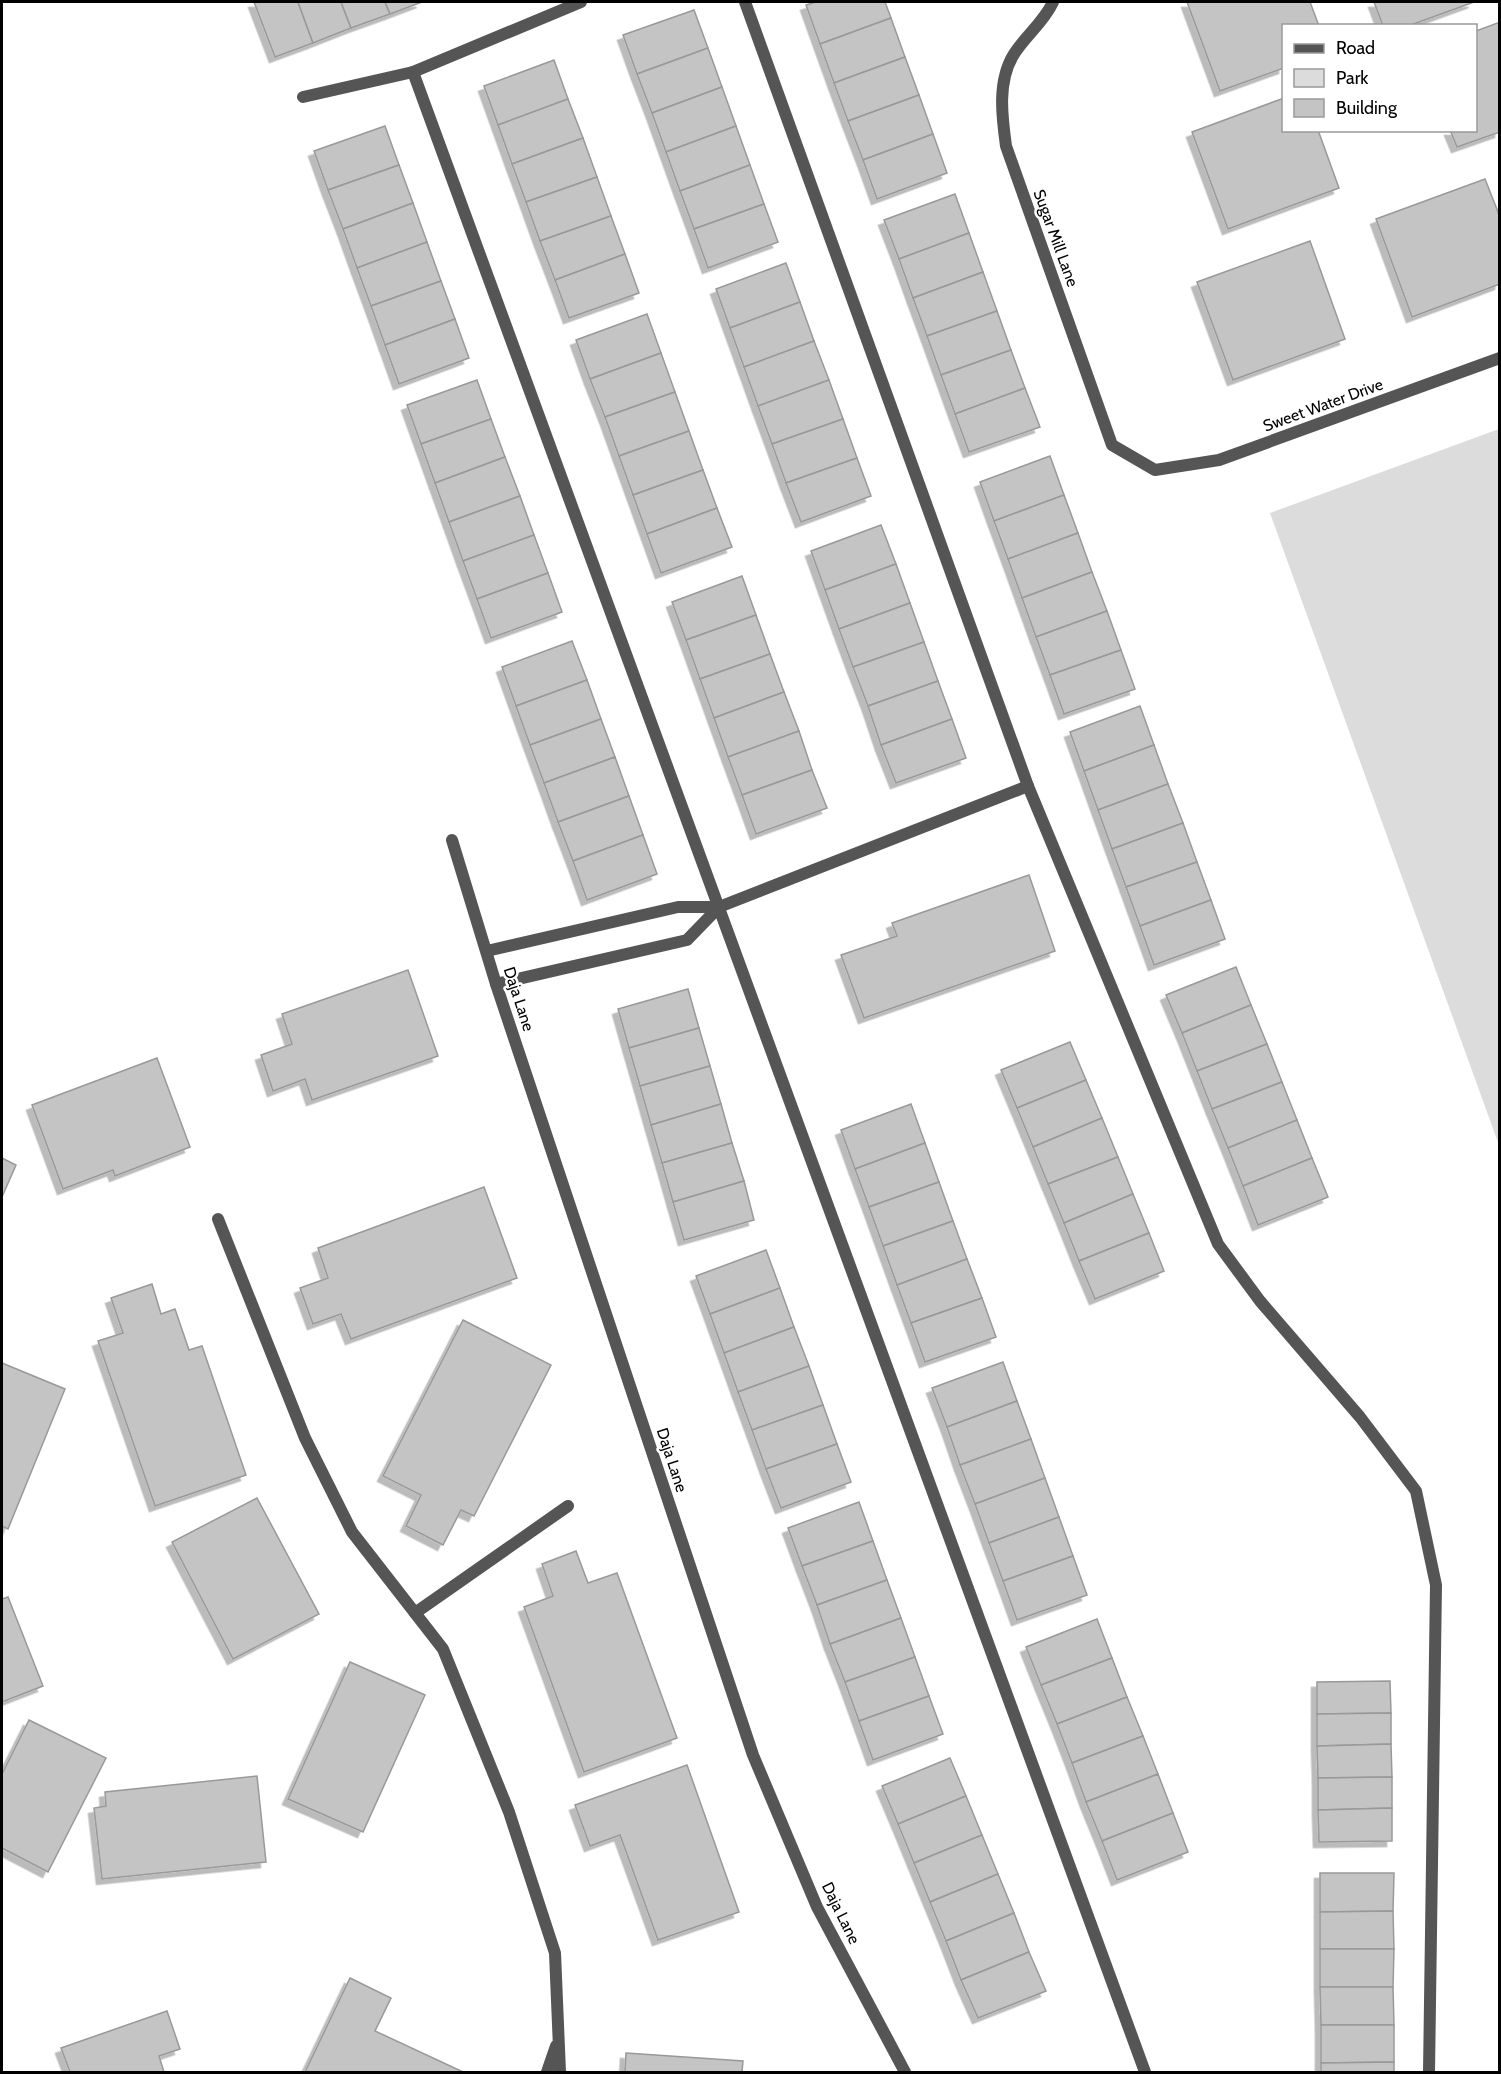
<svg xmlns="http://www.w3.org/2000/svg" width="1501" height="2074" font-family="Cabin,sans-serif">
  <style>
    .green { fill: #dcdcdc }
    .building { fill: #c4c4c4; stroke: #999; stroke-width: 1.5; filter: url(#shadow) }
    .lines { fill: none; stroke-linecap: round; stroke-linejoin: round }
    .lane { stroke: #555; stroke-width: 12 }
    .street { stroke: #555; stroke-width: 12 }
    .labels { text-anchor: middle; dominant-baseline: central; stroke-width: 5; stroke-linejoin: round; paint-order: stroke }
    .street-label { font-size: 16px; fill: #000; stroke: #fff }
  </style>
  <defs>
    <filter id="shadow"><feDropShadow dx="-5.5" dy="5.5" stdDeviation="0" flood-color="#0004"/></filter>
  </defs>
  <rect width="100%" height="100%" fill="#fff"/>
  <path class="green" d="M1499 429H1500L1499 1145 1270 513Z"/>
  <g class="building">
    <path d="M254 2H298L313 43 275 57Z"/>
    <path d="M298 2H341L351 28 313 43Z"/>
    <path d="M341 2H385L390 14 351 28Z"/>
    <path d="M385 2H422L390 14Z"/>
    <path d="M816 2H885L891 18 820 44 806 5Z"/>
    <path d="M1187 2H1310L1319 26H1284V68L1220 91Z"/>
    <path d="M1374 2H1474L1408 26H1383Z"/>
    <path d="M694 10 708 48 637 74 623 35Z"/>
    <path d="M891 18 905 57 834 83 820 44Z"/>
    <path d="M1500 22V132L1457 147 1450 130H1476V31Z"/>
    <path d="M708 48 722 87 652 113 637 74Z"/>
    <path d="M905 57 919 95 848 121 834 83Z"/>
    <path d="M554 60 568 99 498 125 484 86Z"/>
    <path d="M722 87 736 126 666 152 652 113Z"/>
    <path d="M919 95 933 134 863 160 848 121Z"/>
    <path d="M1284 98V130H1318L1339 188 1228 229 1192 132Z"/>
    <path d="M568 99 583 138 512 164 498 125Z"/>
    <path d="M385 126 399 165 328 190 314 151Z"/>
    <path d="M736 126 750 165 680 191 666 152Z"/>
    <path d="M933 134 947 173 877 199 863 160Z"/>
    <path d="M583 138 597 177 526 202 512 164Z"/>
    <path d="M399 165 413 203 343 229 328 190Z"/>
    <path d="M750 165 764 204 694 229 680 191Z"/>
    <path d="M597 177 611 216 540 241 526 202Z"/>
    <path d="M1485 179 1500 217V284L1412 317 1376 219Z"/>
    <path d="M955 194 969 233 899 259 884 220Z"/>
    <path d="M413 203 427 242 357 268 343 229Z"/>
    <path d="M764 204 778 242 708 268 694 229Z"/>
    <path d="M611 216 625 254 555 280 540 241Z"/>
    <path d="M969 233 983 272 913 298 899 259Z"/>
    <path d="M1310 241 1345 339 1233 380 1197 282Z"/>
    <path d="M427 242 441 281 371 306 357 268Z"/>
    <path d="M625 254 639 293 569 318 555 280Z"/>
    <path d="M786 263 800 302 730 328 716 289Z"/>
    <path d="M983 272 997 311 927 336 913 298Z"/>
    <path d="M441 281 455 319 385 345 371 306Z"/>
    <path d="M800 302 814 341 744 367 730 328Z"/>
    <path d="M997 311 1011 350 941 375 927 336Z"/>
    <path d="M647 314 661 353 590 379 576 340Z"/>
    <path d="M455 319 469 358 399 384 385 345Z"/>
    <path d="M814 341 829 380 758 406 744 367Z"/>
    <path d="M1011 350 1025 388 955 414 941 375Z"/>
    <path d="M661 353 675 392 605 417 590 379Z"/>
    <path d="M477 380 491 419 421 444 407 405Z"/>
    <path d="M829 380 843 419 772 444 758 406Z"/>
    <path d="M1025 388 1040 427 969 452 955 414Z"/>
    <path d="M675 392 689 431 619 456 605 417Z"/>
    <path d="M491 419 505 457 435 483 421 444Z"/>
    <path d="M843 419 857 458 786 483 772 444Z"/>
    <path d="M689 431 703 470 633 495 619 456Z"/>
    <path d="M1050 456 1064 495 994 521 980 482Z"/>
    <path d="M505 457 520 496 449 522 435 483Z"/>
    <path d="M857 458 871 496 801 522 786 483Z"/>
    <path d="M703 470 717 508 647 534 633 495Z"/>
    <path d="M1064 495 1078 533 1008 559 994 521Z"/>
    <path d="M520 496 534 535 463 561 449 522Z"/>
    <path d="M717 508 732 547 661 573 647 534Z"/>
    <path d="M881 525 896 564 825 590 811 551Z"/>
    <path d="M1078 533 1092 572 1022 598 1008 559Z"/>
    <path d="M534 535 548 573 477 599 463 561Z"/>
    <path d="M896 564 910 603 839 629 825 590Z"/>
    <path d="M1092 572 1107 611 1036 637 1022 598Z"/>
    <path d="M548 573 562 612 491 638 477 599Z"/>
    <path d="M742 576 756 615 686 640 672 602Z"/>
    <path d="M910 603 924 642 853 667 839 629Z"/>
    <path d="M1107 611 1121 650 1050 675 1036 637Z"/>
    <path d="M756 615 770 654 700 679 686 640Z"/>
    <path d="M572 641 587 680 516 706 502 667Z"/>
    <path d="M924 642 938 681 868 706 853 667Z"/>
    <path d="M1121 650 1135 689 1064 714 1050 675Z"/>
    <path d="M770 654 784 692 714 718 700 679Z"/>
    <path d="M587 680 601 719 530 745 516 706Z"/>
    <path d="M938 681 952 719 881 745 868 706Z"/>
    <path d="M784 692 799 731 728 757 714 718Z"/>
    <path d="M1140 706 1154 745 1084 771 1070 732Z"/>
    <path d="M601 719 615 757 544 783 530 745Z"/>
    <path d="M952 719 966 758 896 783 881 745Z"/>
    <path d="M799 731 812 770 742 795 728 757Z"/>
    <path d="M1154 745 1168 784 1098 810 1084 771Z"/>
    <path d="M615 757 629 796 558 822 544 783Z"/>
    <path d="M812 770 827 808 756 834 742 795Z"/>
    <path d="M1168 784 1183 823 1112 849 1098 810Z"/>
    <path d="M629 796 643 835 573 861 558 822Z"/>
    <path d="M1183 823 1197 862 1126 887 1112 849Z"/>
    <path d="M643 835 657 874 587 900 573 861Z"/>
    <path d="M1197 862 1211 900 1140 926 1126 887Z"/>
    <path d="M1029 875 1055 951 864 1018 841 955 897 936 892 923Z"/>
    <path d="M1211 900 1225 939 1154 965 1140 926Z"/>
    <path d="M1236 967 1251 1005 1182 1033 1166 995Z"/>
    <path d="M408 970 438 1056 312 1100 305 1079 273 1091 261 1055 292 1044 282 1014Z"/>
    <path d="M688 989 699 1028 629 1048 618 1009Z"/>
    <path d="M1251 1005 1267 1044 1197 1071 1182 1033Z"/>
    <path d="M699 1028 710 1066 640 1086 629 1048Z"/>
    <path d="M1070 1042 1086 1080 1017 1108 1001 1070Z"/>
    <path d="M1267 1044 1282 1082 1212 1109 1197 1071Z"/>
    <path d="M157 1058 190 1147 115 1176 113 1170 63 1189 32 1105Z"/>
    <path d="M710 1066 721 1104 651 1125 640 1086Z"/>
    <path d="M1086 1080 1102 1118 1033 1147 1017 1108Z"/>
    <path d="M1282 1082 1297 1120 1228 1148 1212 1109Z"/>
    <path d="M721 1104 732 1143 662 1163 651 1125Z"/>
    <path d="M911 1104 925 1143 855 1169 841 1130Z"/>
    <path d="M1102 1118 1118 1157 1048 1184 1033 1147Z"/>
    <path d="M1297 1120 1312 1158 1243 1186 1228 1148Z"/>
    <path d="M732 1143 744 1181 673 1202 662 1163Z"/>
    <path d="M925 1143 939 1182 869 1207 855 1169Z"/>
    <path d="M1118 1157 1133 1194 1064 1223 1048 1184Z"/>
    <path d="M2 1158 16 1165 2 1197Z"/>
    <path d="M1312 1158 1328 1197 1258 1225 1243 1186Z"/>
    <path d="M744 1181 754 1220 684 1240 673 1202Z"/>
    <path d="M939 1182 953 1221 883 1246 869 1207Z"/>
    <path d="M484 1187 517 1278 351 1339 341 1314 313 1324 300 1288 328 1278 318 1248Z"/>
    <path d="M1133 1194 1149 1233 1079 1261 1064 1223Z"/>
    <path d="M953 1221 967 1259 897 1285 883 1246Z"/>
    <path d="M1149 1233 1164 1271 1095 1299 1079 1261Z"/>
    <path d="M766 1250 780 1288 710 1314 696 1276Z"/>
    <path d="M967 1259 982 1298 911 1323 897 1285Z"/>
    <path d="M152 1284 161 1314 175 1309 189 1350 202 1346 246 1475 155 1506 98 1341 123 1333 111 1298Z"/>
    <path d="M780 1288 794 1327 724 1353 710 1314Z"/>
    <path d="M982 1298 996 1337 925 1362 911 1323Z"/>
    <path d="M463 1320 551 1365 474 1516 461 1510 443 1545 406 1526 421 1495 383 1476Z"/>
    <path d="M794 1327 809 1366 738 1392 724 1353Z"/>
    <path d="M1003 1362 1017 1401 947 1427 932 1388Z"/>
    <path d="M2 1363 65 1389 8 1529 2 1526Z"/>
    <path d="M809 1366 823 1405 752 1430 738 1392Z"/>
    <path d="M1017 1401 1031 1439 960 1465 947 1427Z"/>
    <path d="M823 1405 837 1444 766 1469 752 1430Z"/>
    <path d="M1031 1439 1045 1478 975 1504 960 1465Z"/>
    <path d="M837 1444 851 1482 781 1508 766 1469Z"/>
    <path d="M1045 1478 1059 1517 989 1543 975 1504Z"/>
    <path d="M257 1498 319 1614 233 1659 172 1542Z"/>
    <path d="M859 1502 873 1541 802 1566 788 1528Z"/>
    <path d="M1059 1517 1073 1556 1003 1581 989 1543Z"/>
    <path d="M873 1541 887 1580 817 1605 802 1566Z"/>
    <path d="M576 1551 588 1583 617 1573 677 1738 584 1772 524 1607 553 1596 542 1564Z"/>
    <path d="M1073 1556 1087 1595 1017 1620 1003 1581Z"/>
    <path d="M887 1580 901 1618 830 1644 817 1605Z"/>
    <path d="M8 1597 43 1686 2 1702V1599Z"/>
    <path d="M901 1618 915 1657 845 1682 830 1644Z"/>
    <path d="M1097 1619 1112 1658 1041 1685 1026 1647Z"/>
    <path d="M915 1657 929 1696 859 1721 845 1682Z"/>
    <path d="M1112 1658 1127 1697 1057 1724 1041 1685Z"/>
    <path d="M350 1662 425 1695 363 1832 288 1799Z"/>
    <path d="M1390 1681 1391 1713 1317 1714V1682Z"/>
    <path d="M929 1696 943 1734 873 1760 859 1721Z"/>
    <path d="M1127 1697 1143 1736 1072 1763 1057 1724Z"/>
    <path d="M1391 1713V1744L1317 1746V1714Z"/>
    <path d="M29 1720 106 1758 48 1872 2 1848V1774Z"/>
    <path d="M1143 1736 1158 1774 1086 1802 1072 1763Z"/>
    <path d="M1391 1744 1392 1777 1318 1778 1317 1746Z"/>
    <path d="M950 1758 966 1796 898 1824 882 1786Z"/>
    <path d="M687 1765 739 1912 658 1940 620 1835 590 1846 575 1805Z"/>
    <path d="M1158 1774 1173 1813 1102 1841 1086 1802Z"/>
    <path d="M257 1776 266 1862 102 1879 94 1808 106 1806 105 1792Z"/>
    <path d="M1392 1777V1808L1318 1810V1778Z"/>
    <path d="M966 1796 982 1835 914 1863 898 1824Z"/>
    <path d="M1392 1808V1841L1319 1842 1318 1810Z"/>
    <path d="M1173 1813 1188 1852 1117 1880 1102 1841Z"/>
    <path d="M982 1835 998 1874 930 1902 914 1863Z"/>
    <path d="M1320 1873H1394L1393 1911 1320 1912Z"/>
    <path d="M998 1874 1014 1913 946 1941 930 1902Z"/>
    <path d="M1393 1911 1394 1949H1320V1912Z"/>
    <path d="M1014 1913 1029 1952 961 1980 946 1941Z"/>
    <path d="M1320 1949H1394L1393 1987H1320Z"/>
    <path d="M1029 1952 1046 1991 978 2018 961 1980Z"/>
    <path d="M350 1978 391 1998 375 2031 463 2072H305Z"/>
    <path d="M1320 1987H1393L1394 2025H1321Z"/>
    <path d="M167 2011 180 2049 159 2056 164 2072H70L61 2048Z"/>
    <path d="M1321 2025H1394V2062L1321 2063Z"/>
    <path d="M626 2053 743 2061 742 2072H625Z"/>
    <path d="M1394 2062V2072H1321V2063Z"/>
  </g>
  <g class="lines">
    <g class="lane">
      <path d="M745 2 1028 786 1218 1244 1260 1301 1360 1417 1416 1491 1436 1585 1429 2072"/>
      <path d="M1053 2C1044 22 1026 35 1014 54 997 81 1002 117 1006 146L1112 445 1155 470 1219 460 1500 358"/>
      <path d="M413 72 1145 2072"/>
      <path d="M303 97 413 72 581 2"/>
      <path d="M487 951 678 907H719L1028 786"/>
      <path d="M496 984 687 940 719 907"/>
      <path d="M218 1219 305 1438 352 1532 443 1649 509 1812 555 1953 560 2072"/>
      <path d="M415 1613 568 1506"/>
      <path d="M547 2072 556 2046"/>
    </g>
    <path class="street" d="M452 840 496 984 753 1755 817 1907 905 2072"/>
  </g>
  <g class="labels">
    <g class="street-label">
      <text transform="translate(1056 238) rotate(70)">Sugar Mill Lane</text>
      <text transform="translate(1323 405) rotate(-20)">Sweet Water Drive</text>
      <text transform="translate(519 999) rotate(72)">Daja Lane</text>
      <text transform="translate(672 1460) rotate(72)">Daja Lane</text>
      <text transform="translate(841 1913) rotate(64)">Daja Lane</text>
    </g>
  </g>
  <rect width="1501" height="2074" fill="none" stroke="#000000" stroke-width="6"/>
  <rect x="1282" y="24" width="195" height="108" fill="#ffffff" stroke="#999999" stroke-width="1.5"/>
  <rect x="1294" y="44" width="30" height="9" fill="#555555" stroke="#999999" stroke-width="1.5"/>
  <text x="1336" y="54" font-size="18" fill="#000000">Road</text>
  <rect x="1294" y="69" width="30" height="18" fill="#dcdcdc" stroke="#999999" stroke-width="1.5"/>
  <text x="1336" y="84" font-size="18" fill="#000000">Park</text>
  <rect x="1294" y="99" width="30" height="18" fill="#c4c4c4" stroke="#999999" stroke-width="1.5"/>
  <text x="1336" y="114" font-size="18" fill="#000000">Building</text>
</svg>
